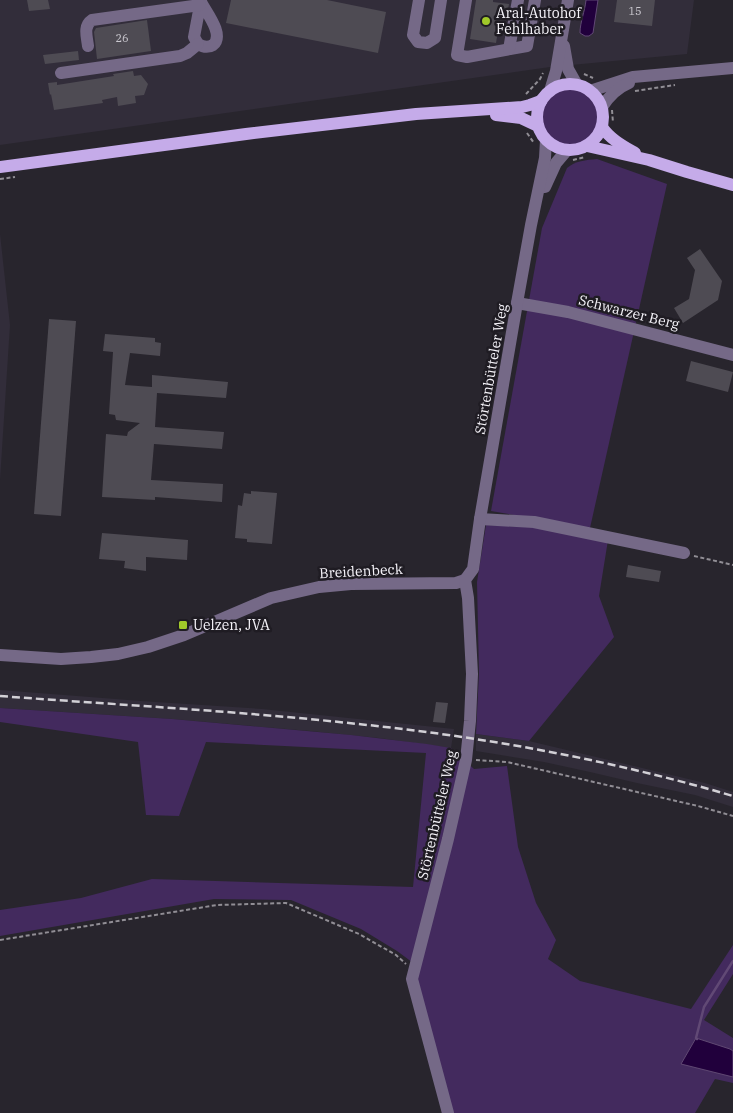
<svg xmlns="http://www.w3.org/2000/svg" width="733" height="1113" viewBox="0 0 733 1113" font-family="'IBM Plex Serif',serif">
<style>
.built{fill:#322d3a}
.green{fill:#432a5e}
.water{fill:#21003c;stroke:#614975}
.lines{fill:none;stroke-linecap:round;stroke-linejoin:round}
.stream{stroke:#614975;stroke-width:2.5}
.building{fill:#4e4b53}
.path{stroke:#918e95;stroke-width:2;stroke-dasharray:4 2.5;stroke-linecap:butt}
.minor{stroke:#756987;stroke-width:12}
.major{stroke:#c5abe9;stroke-width:12}
.rail{stroke:#d2d0d6;stroke-width:2.5;stroke-dasharray:8 4;stroke-linecap:butt}
.poi-dot{fill:#a1c92a;stroke:#1f1c23;stroke-width:2}
.labels{text-anchor:middle;dominant-baseline:central;stroke-width:5;stroke-linejoin:round;paint-order:stroke}
.number-label{font-size:11px;fill:#cbc9d0}
.poi-label{font-size:14px;fill:#f5f3f9;stroke:#1f1c23;text-anchor:start}
.street-label{font-size:14px;fill:#f5f3f9;stroke:#1f1c23}
</style>
<rect width="100%" height="100%" fill="#28252d"/>
<g class="built">
<polygon points="0,0 694,0 687,54 550,67 0,145"/>
<polygon points="0,234 10,325 0,480"/>
<polygon points="0,690 141,701 262,709 454,729 451,748 379,738 310,731 172,719 0,708"/>
<polygon points="476,734 529,741 705,783 733,792 733,807 695,795 637,783 590,772 544,762 476,751"/>
</g>
<g class="green">
<circle cx="570" cy="117" r="28"/>
<path d="M597 159 667 184 590 528 491 511 542 228 567 168C575 161 586 160 597 159Z"/>
<polygon points="486,525 534,527 608,540 599,596 614,637 529,741 476,734 479,673 477,582"/>
<polygon points="0,708 172,719 351,735 427,744 451,748 474,769 507,766 518,847 536,903 556,940 548,959 580,981 691,1009 733,945 733,974 704,1020 733,1038 733,1051 730,1049 696,1038 681,1064 733,1077 733,1083 715,1079 695,1113 452,1113 416,980 420,968 397,951 361,929 291,900 214,899 0,936 0,910 81,898 152,879 413,887 426,753 206,742 179,816 146,815 138,742 0,722"/>
</g>
<g class="water">
<path d="M586 0H598L593 33 589 36H585L580 33C580 22 585 11 586 0Z"/>
<polygon points="696,1038 730,1049 733,1051 733,1077 681,1064"/>
</g>
<g class="lines">
<polyline class="stream" points="697,1039 696,1038 704,1007 733,961"/>
</g>
<g class="building">
<polygon points="27,0 48,0 50,9 29,11"/>
<polygon points="231,0 327,0 386,12 378,53 226,23"/>
<polygon points="476,0 493,0 493,2 509,4 504,32 498,31 496,43 470,39"/>
<polygon points="617,0 655,0 652,26 614,22"/>
<polygon points="147,20 151,51 97,59 94,32 96,28"/>
<polygon points="78,51 79,60 45,64 43,55"/>
<polygon points="133,71 134,76 141,75 148,84 144,95 135,96 136,103 118,106 117,97 102,100 103,103 54,110 51,94 50,95 48,83 57,82 57,85 114,76 113,74"/>
<polygon points="700,249 722,281 718,300 683,323 674,308 689,299 695,270 687,258"/>
<polygon points="49,319 76,321 61,516 34,514"/>
<polygon points="105,334 155,338 155,342 161,343 160,356 130,353 125,385 152,387 152,375 228,382 226,398 157,393 155,427 224,432 222,449 154,444 151,480 223,484 222,502 155,497 155,500 102,497 106,434 127,436 128,432 140,423 116,420 115,415 109,414 113,352 103,351"/>
<polygon points="691,361 733,372 728,392 686,381"/>
<polygon points="251,491 277,493 272,544 247,542 247,539 235,538 238,505 242,506 244,493 251,494"/>
<polygon points="102,533 188,540 187,560 146,557 146,571 124,568 125,561 99,559"/>
<polygon points="628,565 661,571 659,582 626,577"/>
<polygon points="436,702 448,703 445,723 433,722"/>
</g>
<g class="lines">
<g class="path">
<polyline points="584,74 593,78"/>
<polyline points="635,91 675,85"/>
<polyline points="526,94 540,79 543,73"/>
<polyline points="612,110 613,123"/>
<polyline points="527,133 534,143"/>
<polyline points="573,160 585,157"/>
<polyline points="0,179 15,177"/>
<polyline points="694,556 733,565"/>
<polyline points="476,760 507,762 698,806 733,816"/>
<polyline points="0,940 217,905 286,903 359,934 396,955 406,964"/>
</g>
<g class="minor">
<polyline points="419,0 413,35 418,42 427,43 435,38 441,0"/>
<polyline points="466,0 457,55 467,57 527,46 535,0"/>
<path d="M201 2C206 12 225 35 213 45 208 48 203 47 198 44L194 37 201 0"/>
<path d="M88 46C87 37 83 26 92 20L200 5"/>
<polyline points="564,46 568,69 577,85"/>
<polyline points="509,49 518,0"/>
<polyline points="61,73 180,56 187,53 198,44"/>
<polyline points="550,91 556,71 568,0"/>
<polyline points="590,91 633,77 733,68"/>
<path d="M602 107C609 96 617 88 629 83"/>
<polyline points="545,187 556,163 567,150"/>
<polyline points="517,303 568,312 733,355"/>
<polyline points="480,519 534,522 684,553"/>
<polyline points="0,655 61,659 91,657 118,654 148,647 184,635 271,598 319,587 351,584 456,583 465,580"/>
<polyline points="448,1113 412,979 448,839 466,760 470,721 472,674 468,598 465,580 473,569 480,519 517,303 531,225 545,158 546,140"/>
</g>
<g class="major">
<circle cx="570" cy="117" r="33"/>
<polyline points="496,115 521,118 538,126"/>
<path d="M602 127C610 139 623 146 635 153"/>
<polyline points="587,146 649,160 687,172 733,185"/>
<polyline points="0,167 246,134 416,114 522,107 530,105 541,101"/>
</g>
<path class="rail" d="M0 696C119 705 239 711 358 724 485 737 611 760 733 796"/>
</g>
<g class="poi-dot">
<circle cx="486" cy="21" r="5"/>
<rect x="178" y="620" width="10" height="10" rx="2.5"/>
</g>
<g class="labels">
<g class="number-label">
<text x="635" y="11">15</text>
<text x="122" y="38">26</text>
</g>
<g class="poi-label">
<text x="496" y="13">Aral-Autohof<tspan x="496" dy="16">Fehlhaber</tspan></text>
<text x="193" y="625">Uelzen, JVA</text>
</g>
<g class="street-label">
<text transform="translate(629 312) rotate(14)">Schwarzer Berg</text>
<text transform="translate(491 369) rotate(-80)">Störtenbütteler Weg</text>
<text transform="translate(361 571) rotate(-3)">Breidenbeck</text>
<text transform="translate(437 815) rotate(-77)">Störtenbütteler Weg</text>
</g>
</g>
</svg>
